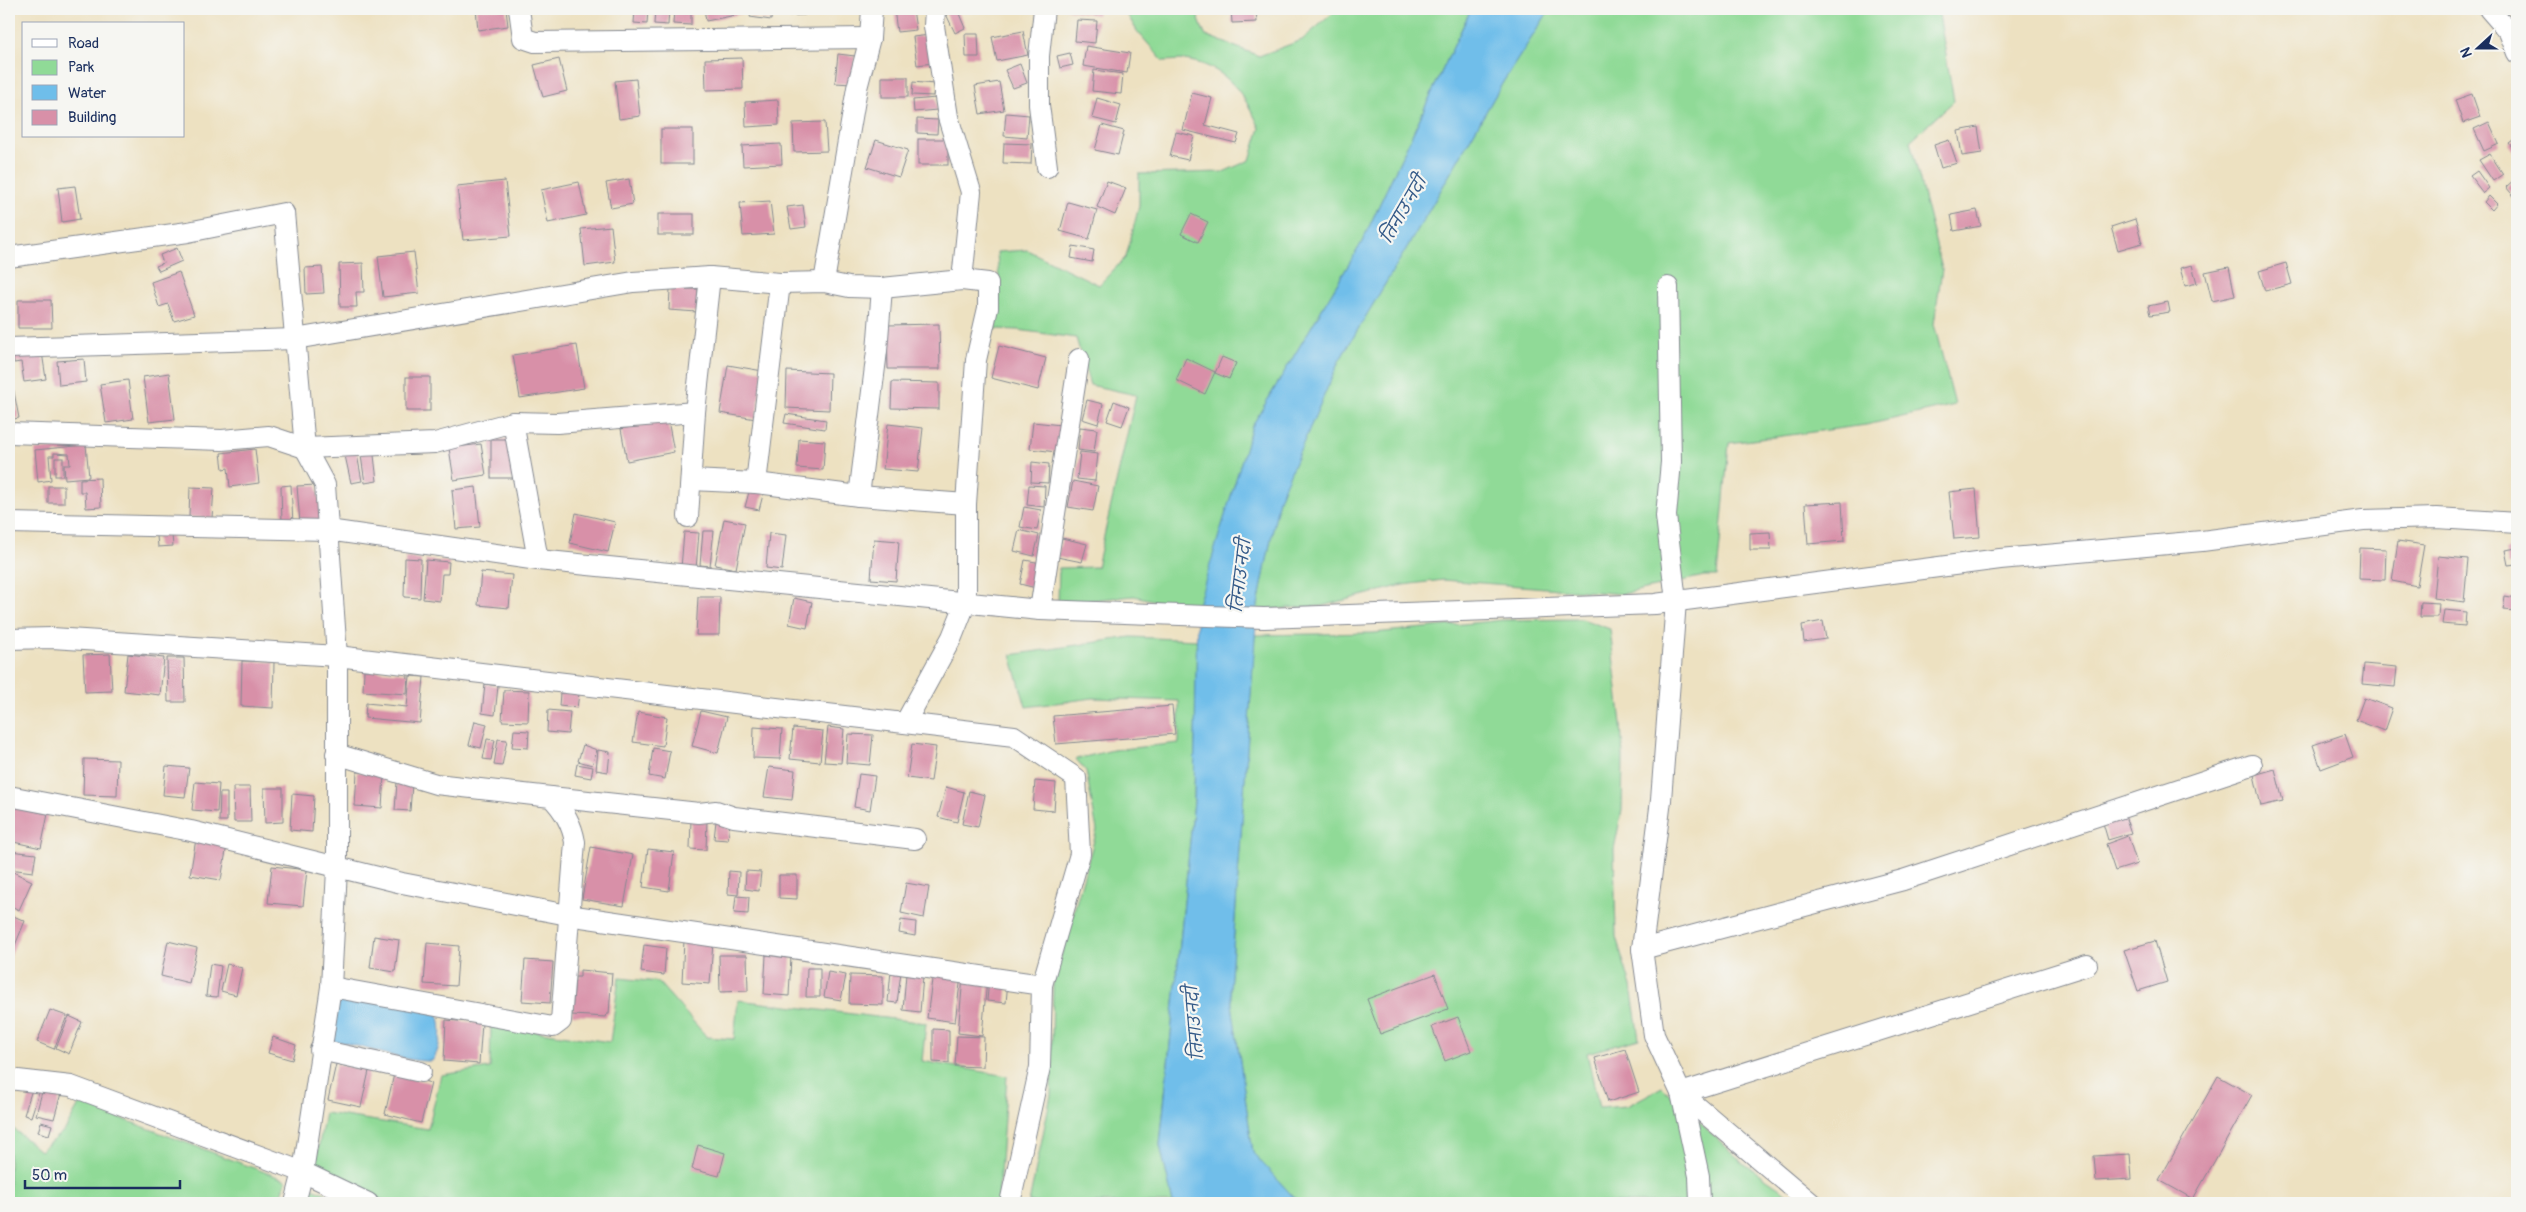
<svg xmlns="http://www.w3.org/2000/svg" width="2526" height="1212" viewBox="0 0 2526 1212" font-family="Pangolin,'Playpen Sans Deva',sans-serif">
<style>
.green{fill:#90da97;stroke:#56847a}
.water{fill:#6fbeea;stroke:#4576a4}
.building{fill:#d890a8}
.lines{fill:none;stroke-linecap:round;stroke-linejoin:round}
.minor-casing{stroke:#848890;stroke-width:22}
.minor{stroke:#fff;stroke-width:20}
.labels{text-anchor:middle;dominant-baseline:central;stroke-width:4.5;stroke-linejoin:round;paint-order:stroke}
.water-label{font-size:16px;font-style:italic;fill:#345a88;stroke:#f6f6f2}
</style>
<rect width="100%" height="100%" fill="#f6f6f2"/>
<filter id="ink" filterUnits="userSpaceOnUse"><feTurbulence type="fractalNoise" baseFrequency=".02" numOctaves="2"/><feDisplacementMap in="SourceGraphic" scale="10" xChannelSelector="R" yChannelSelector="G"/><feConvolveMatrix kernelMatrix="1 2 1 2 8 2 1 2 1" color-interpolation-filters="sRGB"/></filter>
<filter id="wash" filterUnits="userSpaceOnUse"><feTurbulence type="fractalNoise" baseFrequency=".0096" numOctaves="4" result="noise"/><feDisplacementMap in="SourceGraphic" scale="20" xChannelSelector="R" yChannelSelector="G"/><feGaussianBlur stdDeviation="1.12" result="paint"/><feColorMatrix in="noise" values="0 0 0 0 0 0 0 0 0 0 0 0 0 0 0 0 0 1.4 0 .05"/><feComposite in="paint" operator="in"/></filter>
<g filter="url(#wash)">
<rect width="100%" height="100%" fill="#ede1c1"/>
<g class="green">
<path d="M1124 9H1195L1205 35 1259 56 1302 40 1333 13 1342 9H1471L1361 244 1252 426 1197 610 1134 596 1058 603 1059 568 1097 567 1136 395 1090 385 1076 338 1018 330 996 329 999 280 997 252 1027 250 1099 285 1126 257 1139 206V174L1223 172 1250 160 1260 128C1245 96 1228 68 1190 61 1182 59 1171 61 1163 61L1137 31Z"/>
<polygon points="1550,9 1938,9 1954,101 1910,141 1942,269 1934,324 1955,405 1866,425 1729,443 1717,576 1704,576 1623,594 1443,580 1403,585 1322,606 1257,610 1279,498 1339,361 1424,219 1503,82"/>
<polygon points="1582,619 1610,629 1621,724 1623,757 1622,810 1614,849 1616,937 1631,986 1639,1039 1587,1053 1599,1108 1627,1106 1662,1087 1743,1163 1780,1188 1796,1203 1299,1203 1253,1154 1230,990 1255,635 1374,633 1502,620"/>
<polygon points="1131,637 1197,640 1194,801 1160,1145 1173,1203 1029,1203 1051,1095 1053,984 1097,830 1086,771 1076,759 1113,750 1179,743 1179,701 1093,698 1026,707 1011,655"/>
<polygon points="619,978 658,982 707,1037 734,1039 738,1000 926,1023 922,1061 1007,1076 998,1203 394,1203 370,1196 315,1166 325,1113 428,1129 441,1075 490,1068 491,1025 610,1042"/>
<polygon points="80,1103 286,1180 280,1203 9,1203 9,1125 40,1151 65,1130"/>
<polygon points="308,1186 327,1194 325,1203 304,1203"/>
</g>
<g class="water">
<polygon points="1471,9 1550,9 1503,82 1424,219 1339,361 1279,499 1257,610 1230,990 1253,1153 1299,1203 1173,1203 1160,1145 1194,801 1197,608 1252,426 1361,244"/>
<path d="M340 992 436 1011C444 1022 441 1050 432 1061 397 1062 363 1044 327 1040Z"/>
</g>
<g id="blocks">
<g class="building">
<polygon points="476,9 506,9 508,26 478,30"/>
<polygon points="635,9 648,9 647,24 634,23"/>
<polygon points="655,9 669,9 668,25 654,24"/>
<polygon points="674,9 691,9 691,25 673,24"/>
<polygon points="704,9 740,9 741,14 706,21"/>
<polygon points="752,9 772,9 771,20 750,17"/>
<polygon points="781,9 805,9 805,15 781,16"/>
<polygon points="894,9 913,9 916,30 897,32"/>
<polygon points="953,9 957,9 965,28 955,33 945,12"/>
<polygon points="1064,9 1098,9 1097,15"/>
<polygon points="1231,9 1256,9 1257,22 1232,23"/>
<polygon points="1077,20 1097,21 1095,43 1075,41"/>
<polygon points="1023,31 1028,55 997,61 992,37"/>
<polygon points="965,34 978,34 979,57 966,57"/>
<polygon points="930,35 933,63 917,65 913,37"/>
<polygon points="1086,46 1130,53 1127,73 1083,66"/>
<polygon points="1070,53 1073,65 1060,68 1057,56"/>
<polygon points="838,54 855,56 852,84 835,83"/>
<polygon points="742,58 743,89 706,90 705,59"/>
<polygon points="559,59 567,91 543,97 534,65"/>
<polygon points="1020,64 1027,83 1013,88 1005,70"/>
<polygon points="1094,70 1123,74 1121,94 1092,91"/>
<rect x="882" y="77" width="26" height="20"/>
<polygon points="636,79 640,116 619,119 615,81"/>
<polygon points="913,82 934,84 933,96 912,95"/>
<polygon points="999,82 1004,110 980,114 975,86"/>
<polygon points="1192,93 1212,98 1205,125 1239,134 1236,143 1183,130"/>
<polygon points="2472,94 2480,117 2463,123 2455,100"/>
<polygon points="936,98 937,110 914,112 913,100"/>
<polygon points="1097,98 1121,105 1116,124 1092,118"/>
<polygon points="778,100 779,125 746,127 745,102"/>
<polygon points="1006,113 1029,115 1027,138 1004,136"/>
<polygon points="917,119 938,120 937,134 917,133"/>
<polygon points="825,122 827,151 794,152 793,123"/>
<polygon points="2489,122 2499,144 2484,151 2474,129"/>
<polygon points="1102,125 1124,131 1118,155 1095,150"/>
<polygon points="1978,127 1982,153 1962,156 1958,131"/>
<rect x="661" y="129" width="32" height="35"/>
<polygon points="1176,132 1194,136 1188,160 1170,156"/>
<polygon points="2517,137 2517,149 2515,151 2509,143"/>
<rect x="918" y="139" width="30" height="26"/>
<polygon points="876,140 908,150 899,177 867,167"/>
<polygon points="1949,140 1957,163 1941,168 1934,145"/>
<polygon points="1004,143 1032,144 1031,164 1003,163"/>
<polygon points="781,144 782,164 743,166 742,146"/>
<polygon points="2490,154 2503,174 2493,181 2479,160"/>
<polygon points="2477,171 2489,188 2483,193 2470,176"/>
<polygon points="2517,177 2517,200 2506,187"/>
<polygon points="629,179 633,204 611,208 606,183"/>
<polygon points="505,181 511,236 463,240 457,186"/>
<polygon points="1107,181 1126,188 1115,215 1097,207"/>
<polygon points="579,182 586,215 548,223 541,190"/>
<polygon points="75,186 80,219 62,222 58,188"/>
<polygon points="2489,196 2497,204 2492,210 2484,202"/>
<polygon points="770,201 774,234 743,236 740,203"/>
<polygon points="1068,202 1097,210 1089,239 1060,231"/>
<polygon points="803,205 806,227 791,229 787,207"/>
<polygon points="1977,210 1981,226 1954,231 1951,215"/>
<rect x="658" y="214" width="36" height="21"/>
<polygon points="1191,214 1208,222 1198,242 1181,234"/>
<polygon points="2135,219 2142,243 2118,250 2111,227"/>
<polygon points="611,226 615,262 585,266 581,229"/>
<polygon points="1073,246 1094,250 1092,262 1071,258"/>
<polygon points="177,248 182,261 159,271 156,266 163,263 160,255"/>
<polygon points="414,252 419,293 383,297 378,256"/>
<polygon points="363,263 364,292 356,292 357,307 340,307 339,264"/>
<polygon points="2286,263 2292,284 2265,291 2259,271"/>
<polygon points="2192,265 2197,283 2185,286 2180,268"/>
<polygon points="322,267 324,293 306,294 305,268"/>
<polygon points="2229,267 2235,296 2212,301 2205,272"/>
<polygon points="179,272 194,315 174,321 168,304 159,307 151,282"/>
<polygon points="670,289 698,289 697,312 669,310"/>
<polygon points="18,300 51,300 52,328 18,328"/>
<polygon points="2168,302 2170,312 2150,315 2148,306"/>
<polygon points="939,324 940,369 888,369 887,325"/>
<polygon points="577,345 584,388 520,398 513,355"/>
<polygon points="999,346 1046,358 1038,390 991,378"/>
<polygon points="42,352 46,379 24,382 21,362 14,363 13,356"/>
<polygon points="1222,357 1236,363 1229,379 1215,373"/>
<polygon points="1186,358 1215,372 1205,394 1176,380"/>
<polygon points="84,359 86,382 59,385 57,361"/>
<polygon points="728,365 763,371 756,419 720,413"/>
<polygon points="787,371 830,373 829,410 786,408"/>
<polygon points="169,373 175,419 149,422 143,377"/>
<rect x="406" y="377" width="24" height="34"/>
<polygon points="128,380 133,419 106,423 100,384"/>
<polygon points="892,382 939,383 939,409 891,408"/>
<polygon points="13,387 19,418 9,420 9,388"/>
<polygon points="1087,400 1103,404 1098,424 1082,419"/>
<polygon points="1114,401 1129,407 1122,426 1107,421"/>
<polygon points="786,414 826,420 825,429 784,423"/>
<polygon points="668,420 674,452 627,461 621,429"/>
<polygon points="1033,422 1061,425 1057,452 1030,449"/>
<polygon points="888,424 923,428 918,472 883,469"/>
<polygon points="1080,427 1097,429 1094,452 1078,450"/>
<rect x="491" y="439" width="23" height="39"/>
<polygon points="799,439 825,441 823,470 797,468"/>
<polygon points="481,444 486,475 454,480 449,448"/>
<polygon points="86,445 89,477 65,479 64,465 70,465 69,454 54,453 54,456 49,456 51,480 38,482 35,450"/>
<polygon points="373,447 377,481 365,483 360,449"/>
<polygon points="255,449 259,483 230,487 228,468 223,469 221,453"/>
<polygon points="356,449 362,481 351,483 344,451"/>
<polygon points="1080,452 1098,454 1095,481 1077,479"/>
<rect x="55" y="458" width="8" height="18"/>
<polygon points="1032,462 1049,464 1048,483 1031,482"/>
<polygon points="100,478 101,507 86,508 85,492 80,492 80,479"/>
<polygon points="1073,481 1098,486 1093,511 1068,507"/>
<polygon points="291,485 293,524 282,524 281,486"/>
<polygon points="317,485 323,522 300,523 297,486"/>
<polygon points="1029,485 1045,486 1044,507 1027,505"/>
<rect x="48" y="486" width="16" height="17"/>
<polygon points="190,487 214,488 212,518 189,517"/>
<polygon points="476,487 480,527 456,529 452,490"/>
<polygon points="750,488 764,491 759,510 745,507"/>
<polygon points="1976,489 1980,537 1954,539 1949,492"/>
<polygon points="1842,502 1844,541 1808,544 1805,504"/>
<polygon points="1024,507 1041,510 1037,530 1020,527"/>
<polygon points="576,513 615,522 608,552 570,543"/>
<polygon points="724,519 745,523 736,569 715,565"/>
<polygon points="1019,530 1039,535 1034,556 1014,551"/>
<polygon points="703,531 714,531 710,566 700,565"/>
<polygon points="684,532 699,533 696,569 681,568"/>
<polygon points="1770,532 1771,550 1750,550 1750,533"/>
<polygon points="769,533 786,535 782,570 766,568"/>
<polygon points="172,535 173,546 158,547 157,536"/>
<polygon points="1062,538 1087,544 1082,562 1057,557"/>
<polygon points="874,539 899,541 896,581 871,579"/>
<polygon points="2398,541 2424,545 2417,586 2392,581"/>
<polygon points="2360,548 2386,549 2385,580 2359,579"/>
<polygon points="2517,548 2517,564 2508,565 2505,550"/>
<polygon points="2438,556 2468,559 2464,602 2434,598"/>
<polygon points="405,558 421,559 420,598 404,597"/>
<polygon points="426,560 449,562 448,574 442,574 440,601 423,599"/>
<polygon points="1025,560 1041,563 1036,588 1020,584"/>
<polygon points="2516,571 2517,571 2517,592 2514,591"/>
<polygon points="481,572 512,575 509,608 478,605"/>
<polygon points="2505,596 2517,598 2517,611 2503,610"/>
<polygon points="698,597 720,597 719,635 696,635"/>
<polygon points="794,598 812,602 807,628 789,624"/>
<polygon points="2421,602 2439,603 2438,617 2420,617"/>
<polygon points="2444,610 2466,612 2465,626 2442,624"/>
<polygon points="1823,621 1826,639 1804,642 1802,625"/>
<polygon points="110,654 112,691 85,692 83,655"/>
<polygon points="128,654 164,658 160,695 124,691"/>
<polygon points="167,658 184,658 185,702 168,702"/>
<polygon points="242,661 274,662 273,708 241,706"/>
<polygon points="2364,664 2397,667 2395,687 2362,684"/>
<polygon points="364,670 408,673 407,694 363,691"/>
<polygon points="410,676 424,677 420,723 365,718 366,703 407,707"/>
<polygon points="485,684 498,686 495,715 482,713"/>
<polygon points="504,690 529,691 528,722 502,721"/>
<polygon points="560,693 579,694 577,708 559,706"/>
<polygon points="2364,698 2392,708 2384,731 2356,720"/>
<polygon points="1172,706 1175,734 1056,744 1053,716"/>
<polygon points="548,710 570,712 568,734 547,732"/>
<polygon points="701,711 727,717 718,753 692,746"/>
<polygon points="638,712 667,717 663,746 633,742"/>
<polygon points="475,721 487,724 481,748 469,745"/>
<polygon points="754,727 782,729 780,759 753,758"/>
<polygon points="828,727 844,729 841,763 824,762"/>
<polygon points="793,728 823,731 820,762 790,759"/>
<polygon points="514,730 529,731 528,748 512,747"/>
<polygon points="848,734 873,735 870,765 846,763"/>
<polygon points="2345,734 2353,757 2321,769 2313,745"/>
<polygon points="487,739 495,740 491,760 483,759"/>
<polygon points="498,739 507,740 502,766 494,765"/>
<polygon points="912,744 936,747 931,781 907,778"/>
<polygon points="583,745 597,750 592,765 578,761"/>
<polygon points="653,748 670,751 665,779 649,776"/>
<polygon points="598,750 610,752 608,772 596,770"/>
<polygon points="84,759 118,760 117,796 83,795"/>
<polygon points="577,764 593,767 591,778 575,775"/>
<polygon points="166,766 189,768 185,797 163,795"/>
<polygon points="769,767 795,770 792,800 764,797"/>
<polygon points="2275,769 2283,801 2261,806 2254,775"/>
<polygon points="357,772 384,773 382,808 355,806"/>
<polygon points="859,774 875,776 870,810 854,807"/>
<polygon points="1035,781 1056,783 1054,811 1033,809"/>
<polygon points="195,782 219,784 217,812 192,810"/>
<polygon points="397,782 412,784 410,811 395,810"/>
<polygon points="233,787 250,787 251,822 234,822"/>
<polygon points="946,787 964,792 957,822 938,817"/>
<polygon points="264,788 283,788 283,822 265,823"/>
<polygon points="969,791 985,795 978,827 962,824"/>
<polygon points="220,793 227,793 227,821 219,821"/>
<polygon points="292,794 314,796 312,832 290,830"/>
<polygon points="9,806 48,814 41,848 9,841"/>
<polygon points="2125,816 2131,833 2108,840 2103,823"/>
<polygon points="691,819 707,820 706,850 690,849"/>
<polygon points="716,821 730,823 728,840 714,839"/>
<polygon points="2128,836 2137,864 2115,871 2106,844"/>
<polygon points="196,839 227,845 221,880 190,875"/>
<polygon points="591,847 633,855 624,906 582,899"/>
<polygon points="648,849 674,852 669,891 643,887"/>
<polygon points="10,851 36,854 33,872 9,869"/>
<polygon points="272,866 307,870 303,906 268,903"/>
<polygon points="9,870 32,881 19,910 9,905"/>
<polygon points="729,871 739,872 738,895 728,894"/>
<polygon points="746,871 761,872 759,891 745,889"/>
<polygon points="779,875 797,875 797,899 779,898"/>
<polygon points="906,883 929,887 924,918 901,913"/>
<polygon points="736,896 749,897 748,914 734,913"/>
<polygon points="9,914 25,921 9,960"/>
<polygon points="901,920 916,922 915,936 899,933"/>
<polygon points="374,936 399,940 395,972 370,968"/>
<polygon points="684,940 713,942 710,984 682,982"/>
<polygon points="168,941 197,948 189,983 161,976"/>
<polygon points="2155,941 2167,982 2138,991 2124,950"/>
<polygon points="427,943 459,946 456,986 424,984"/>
<polygon points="644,945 666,948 664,975 641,972"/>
<polygon points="719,955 747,955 748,991 720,992"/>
<polygon points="766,955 791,956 789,996 764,994"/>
<polygon points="525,960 553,962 550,1003 522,1001"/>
<polygon points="210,964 221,966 217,997 206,996"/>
<polygon points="227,964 242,968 236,995 221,991"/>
<polygon points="807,968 820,968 820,997 806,997"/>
<polygon points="580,970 612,973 609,1014 607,1014 606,1017 572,1015 575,977 580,977"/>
<polygon points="891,971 901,972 897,1003 888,1002"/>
<polygon points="828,972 846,975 841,1000 824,997"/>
<polygon points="933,972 961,976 955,1022 927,1018"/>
<polygon points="906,974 923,976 920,1012 903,1010"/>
<polygon points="1435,974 1448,1009 1380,1034 1367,999"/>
<polygon points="850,975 883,976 883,1005 849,1004"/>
<polygon points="963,977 987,979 982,1036 958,1033"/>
<polygon points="989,979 1008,981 1006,1003 987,1001"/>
<polygon points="50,1010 67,1016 54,1049 37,1042"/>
<polygon points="69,1016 82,1022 69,1054 56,1048"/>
<polygon points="1458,1017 1471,1051 1445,1061 1432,1027"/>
<polygon points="446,1020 482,1023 479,1064 444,1061"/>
<polygon points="933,1029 949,1030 949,1063 933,1062"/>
<polygon points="957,1036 984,1037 983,1067 955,1066"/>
<polygon points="273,1037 296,1045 292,1060 268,1053"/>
<polygon points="1625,1049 1639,1092 1608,1102 1595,1058"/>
<polygon points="336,1064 369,1071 361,1107 328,1100"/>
<polygon points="394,1074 431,1083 421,1123 385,1114"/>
<polygon points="2218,1076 2252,1095 2193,1199 2159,1180"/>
<polygon points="33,1086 40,1089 31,1117 24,1115"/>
<polygon points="43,1088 61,1093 54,1119 36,1115"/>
<polygon points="41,1122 52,1125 49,1135 38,1132"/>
<polygon points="698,1145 725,1153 719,1176 692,1169"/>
<polygon points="2130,1154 2132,1179 2096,1181 2094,1156"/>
</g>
</g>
</g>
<g filter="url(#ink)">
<use href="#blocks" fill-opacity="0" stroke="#848890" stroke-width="1"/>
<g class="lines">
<defs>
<g id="minor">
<polyline points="519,9 523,38 535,42 870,38"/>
<polyline points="935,9 934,26 948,117 971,192 962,280"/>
<polyline points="1044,9 1039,56 1039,105 1047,167"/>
<polyline points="2489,9 2509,32 2517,53"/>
<polyline points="9,257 188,232 284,213 305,448 325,485 337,656 337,869 331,987"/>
<polyline points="824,282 857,88 870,38 872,9"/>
<polyline points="1668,287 1671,462 1666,516 1676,601 1661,800 1642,949 1903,880 2252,765"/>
<polyline points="9,348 295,339 633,282 710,277 780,283 824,282 849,287 882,288 962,280 988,283 988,308 976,360 966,504 966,602 952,637 905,723"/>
<polyline points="1079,359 1040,610 1264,618 1655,604 2000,559 2202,541 2363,520 2437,518 2517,523"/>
<polyline points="513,422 538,560"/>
<polyline points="9,433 222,440 269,436 305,448 435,443 513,422 557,423 695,412"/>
<polyline points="691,480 756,483 859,496 966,504"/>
<polyline points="756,483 780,283"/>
<polyline points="859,496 877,351 882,288"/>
<polyline points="688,517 695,412 710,277"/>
<polyline points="9,523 328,530 538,560 1040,610"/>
<polyline points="9,639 52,638 337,656 1014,736 1076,778 1080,854 1042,985"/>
<polyline points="9,796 191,831 402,883 568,915 1042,985 1040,1067 1010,1203"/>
<polyline points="551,797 699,813 716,811 734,817 915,839"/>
<polyline points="1642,949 1654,1035 1681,1093 1811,1203"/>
<polyline points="320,1050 421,1072"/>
<polyline points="9,1079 71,1086 303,1172 368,1203"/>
<path d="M295 1203 303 1172 331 987 553 1027 561 1021 575 842C572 824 564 810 551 797L436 784 336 754"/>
<polyline points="1700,1203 1699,1176 1681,1093 2087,965"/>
</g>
</defs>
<use href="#minor" class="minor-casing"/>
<use href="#minor" class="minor"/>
</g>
</g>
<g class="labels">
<g class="water-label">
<text transform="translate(1404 210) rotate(-60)">तिनाउ नदी</text>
<text transform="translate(1241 576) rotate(-83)">तिनाउ नदी</text>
<text transform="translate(1195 1023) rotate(-95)">तिनाउ नदी</text>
</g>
</g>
<rect width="2526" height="1212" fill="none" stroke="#f6f6f2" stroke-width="30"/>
<rect x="22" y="22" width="162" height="115" fill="#f6f6f2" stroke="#9ea6b7"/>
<rect x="32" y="39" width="25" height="8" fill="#ffffff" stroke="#9ea6b7"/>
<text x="68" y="48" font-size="15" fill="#1b2f5e">Road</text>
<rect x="32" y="60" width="25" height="15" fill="#90da97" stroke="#9ea6b7"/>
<text x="68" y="72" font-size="15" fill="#1b2f5e">Park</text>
<rect x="32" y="85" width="25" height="15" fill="#6fbeea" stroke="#9ea6b7"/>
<text x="68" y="98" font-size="15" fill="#1b2f5e">Water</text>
<rect x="32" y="110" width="25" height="15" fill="#d890a8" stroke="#9ea6b7"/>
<text x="68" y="122" font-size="15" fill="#1b2f5e">Building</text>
<g transform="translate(2478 48) rotate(249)" stroke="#f6f6f2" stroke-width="4" paint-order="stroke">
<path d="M0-4L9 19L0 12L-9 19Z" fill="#1b2f5e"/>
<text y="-8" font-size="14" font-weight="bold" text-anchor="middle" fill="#1b2f5e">N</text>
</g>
<path d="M25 1180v8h155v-8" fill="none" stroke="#1b2f5e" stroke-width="2.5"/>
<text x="32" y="1180" font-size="15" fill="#1b2f5e" stroke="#f6f6f2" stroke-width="4" paint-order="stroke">50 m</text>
</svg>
